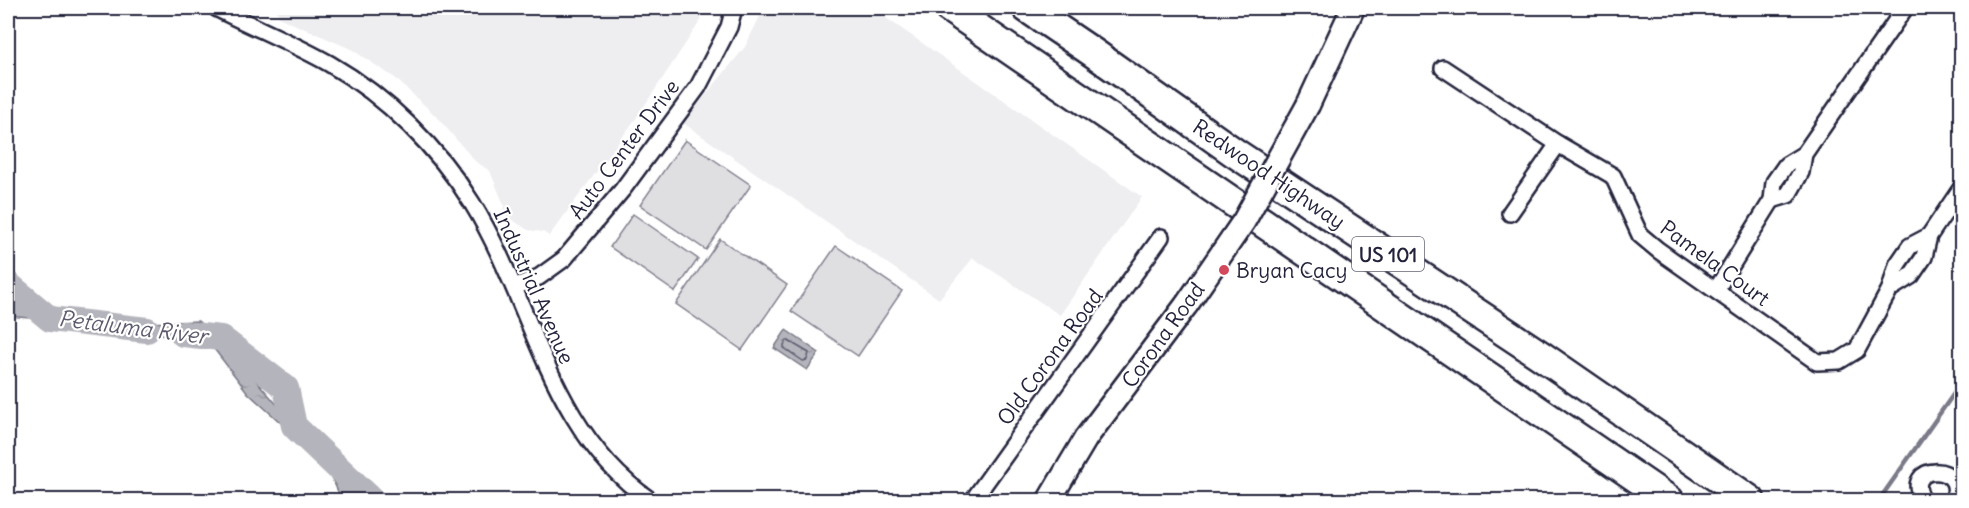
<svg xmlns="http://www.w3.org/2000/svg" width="1969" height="508" viewBox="0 0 1969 508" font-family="Delius,sans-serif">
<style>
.built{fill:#eeeef1}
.grass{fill:#dfdfe2;stroke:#80808e;stroke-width:1.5}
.water{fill:url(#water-ripples);stroke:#7a7a88;stroke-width:1.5}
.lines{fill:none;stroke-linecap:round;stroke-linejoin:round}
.shore{stroke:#5c5c6f;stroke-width:1.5}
.stream{stroke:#7a7a88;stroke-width:4.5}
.river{stroke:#b4b4bc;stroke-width:26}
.minor-casing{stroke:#22223b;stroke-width:20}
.secondary-casing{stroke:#22223b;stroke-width:27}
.motorway-casing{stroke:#22223b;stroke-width:33}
.minor{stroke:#fff;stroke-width:15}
.secondary{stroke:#fff;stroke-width:22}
.motorway{stroke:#fff;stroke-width:28}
.secondary-bridge-casing{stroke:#22223b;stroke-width:27;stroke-linecap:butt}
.secondary-bridge{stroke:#fff;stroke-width:22}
.poi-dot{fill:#d1495b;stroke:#fff;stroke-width:2}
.labels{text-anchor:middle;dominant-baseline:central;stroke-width:4.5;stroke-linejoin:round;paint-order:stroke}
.shield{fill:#fff;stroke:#646476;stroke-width:1.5}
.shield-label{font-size:20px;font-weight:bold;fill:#22223b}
.street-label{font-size:21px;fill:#22223b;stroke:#fff}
.poi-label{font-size:21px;fill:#22223b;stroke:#fff;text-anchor:start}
.water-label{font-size:22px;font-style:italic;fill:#5c5c6f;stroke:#fff}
</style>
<defs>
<pattern id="water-ripples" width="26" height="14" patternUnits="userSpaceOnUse" patternTransform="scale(1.5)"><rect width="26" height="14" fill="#b4b4bc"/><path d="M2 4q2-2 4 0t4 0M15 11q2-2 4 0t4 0" fill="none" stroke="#9a9aa2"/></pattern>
</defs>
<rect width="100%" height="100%" fill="#fff"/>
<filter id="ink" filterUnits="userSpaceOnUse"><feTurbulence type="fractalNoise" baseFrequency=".0167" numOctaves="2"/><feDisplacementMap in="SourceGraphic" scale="12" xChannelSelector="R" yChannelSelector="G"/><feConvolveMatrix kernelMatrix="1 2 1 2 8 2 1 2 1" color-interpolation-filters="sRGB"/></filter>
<g filter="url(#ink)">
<g class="built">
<polygon points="275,8 702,8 701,20 637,117 549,236 543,232 528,230 503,214 504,205 490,171 475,161 436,116 395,78 351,49 280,18"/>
<polygon points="764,8 872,8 1142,197 1060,315 973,258 939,299 683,123 745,47"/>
</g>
<g class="grass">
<polygon points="685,140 751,185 706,250 640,205"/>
<polygon points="633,214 698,259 675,292 610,247"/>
<polygon points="720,239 787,285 742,350 676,304"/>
<polygon points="836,246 902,291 858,356 791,311"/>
</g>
<g class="water">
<polygon points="8,292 22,307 146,323 198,321 229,349 279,407 324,441 362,500 342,500 324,462 248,393 208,341 101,325 9,316 8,314"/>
<polygon points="786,330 819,353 807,370 774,348"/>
</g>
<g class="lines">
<polygon class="shore" points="787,340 809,353 807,360 803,361 784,348 784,345"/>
<polyline class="stream" points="1879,500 1962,382"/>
<g class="river">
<polyline points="8,284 50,319 147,330"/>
<polyline points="183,334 221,338 286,388 294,426 372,500"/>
</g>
<defs>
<g id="minor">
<path d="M216 8C253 27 293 43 330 64 387 97 438 148 472 203 533 302 548 430 650 500"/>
<polyline points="1443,68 1558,144 1613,176 1640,235 1658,250 1817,362 1839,361 1857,350 1890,289 1897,265 1910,246 1929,236"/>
<polyline points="1772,200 1788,195 1801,172 1804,154 1905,8"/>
<polyline points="1510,213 1558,144"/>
<polyline points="514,287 539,277 564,259 623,189 698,87 729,27 734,8"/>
<polyline points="1890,289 1911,276 1924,257 1929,236 1962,187"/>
<polyline points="1716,290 1772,200 1774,182 1786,165 1804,154"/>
<polyline points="973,500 1161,237"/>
<path d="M1923 500C1900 463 1969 462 1953 500"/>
</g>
<g id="secondary">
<polyline points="1308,105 1353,8"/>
<polyline points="1049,500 1086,438 1187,304"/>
</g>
<g id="motorway">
<polyline points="949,8 1669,500"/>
<polyline points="1027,8 1095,54 1235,153 1540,355 1750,500"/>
</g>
</defs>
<use href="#minor" class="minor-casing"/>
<use href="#secondary" class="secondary-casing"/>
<use href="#motorway" class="motorway-casing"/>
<use href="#minor" class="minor"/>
<use href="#secondary" class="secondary"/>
<use href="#motorway" class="motorway"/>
<defs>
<polyline id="secondary-bridge" points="1187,304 1244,221 1308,105"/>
</defs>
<use href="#secondary-bridge" class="secondary-bridge-casing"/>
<use href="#secondary-bridge" class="secondary-bridge"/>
</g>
</g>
<circle class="poi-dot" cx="1224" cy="270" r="6"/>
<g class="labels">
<rect class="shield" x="1352" y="237" width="72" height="34" rx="4.5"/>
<g class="shield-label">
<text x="1388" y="254">US 101</text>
</g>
<g class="street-label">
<text transform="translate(624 149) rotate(-53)">Auto Center Drive</text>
<text transform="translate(1269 174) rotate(34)">Redwood Highway</text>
<text transform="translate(1715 263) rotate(36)">Pamela Court</text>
<text transform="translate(534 286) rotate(66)">Industrial Avenue</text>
<text transform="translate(1163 335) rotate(-54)">Corona Road</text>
<text transform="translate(1050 357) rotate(-54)">Old Corona Road</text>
</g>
<g class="poi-label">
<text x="1236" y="270">Bryan Cacy</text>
</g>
<g class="water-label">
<text transform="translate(133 327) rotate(7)">Petaluma River</text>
</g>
</g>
<rect width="1969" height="508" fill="none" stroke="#fff" stroke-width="30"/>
<rect x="15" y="15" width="1939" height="478" fill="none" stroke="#22223b" stroke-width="2" filter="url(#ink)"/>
</svg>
